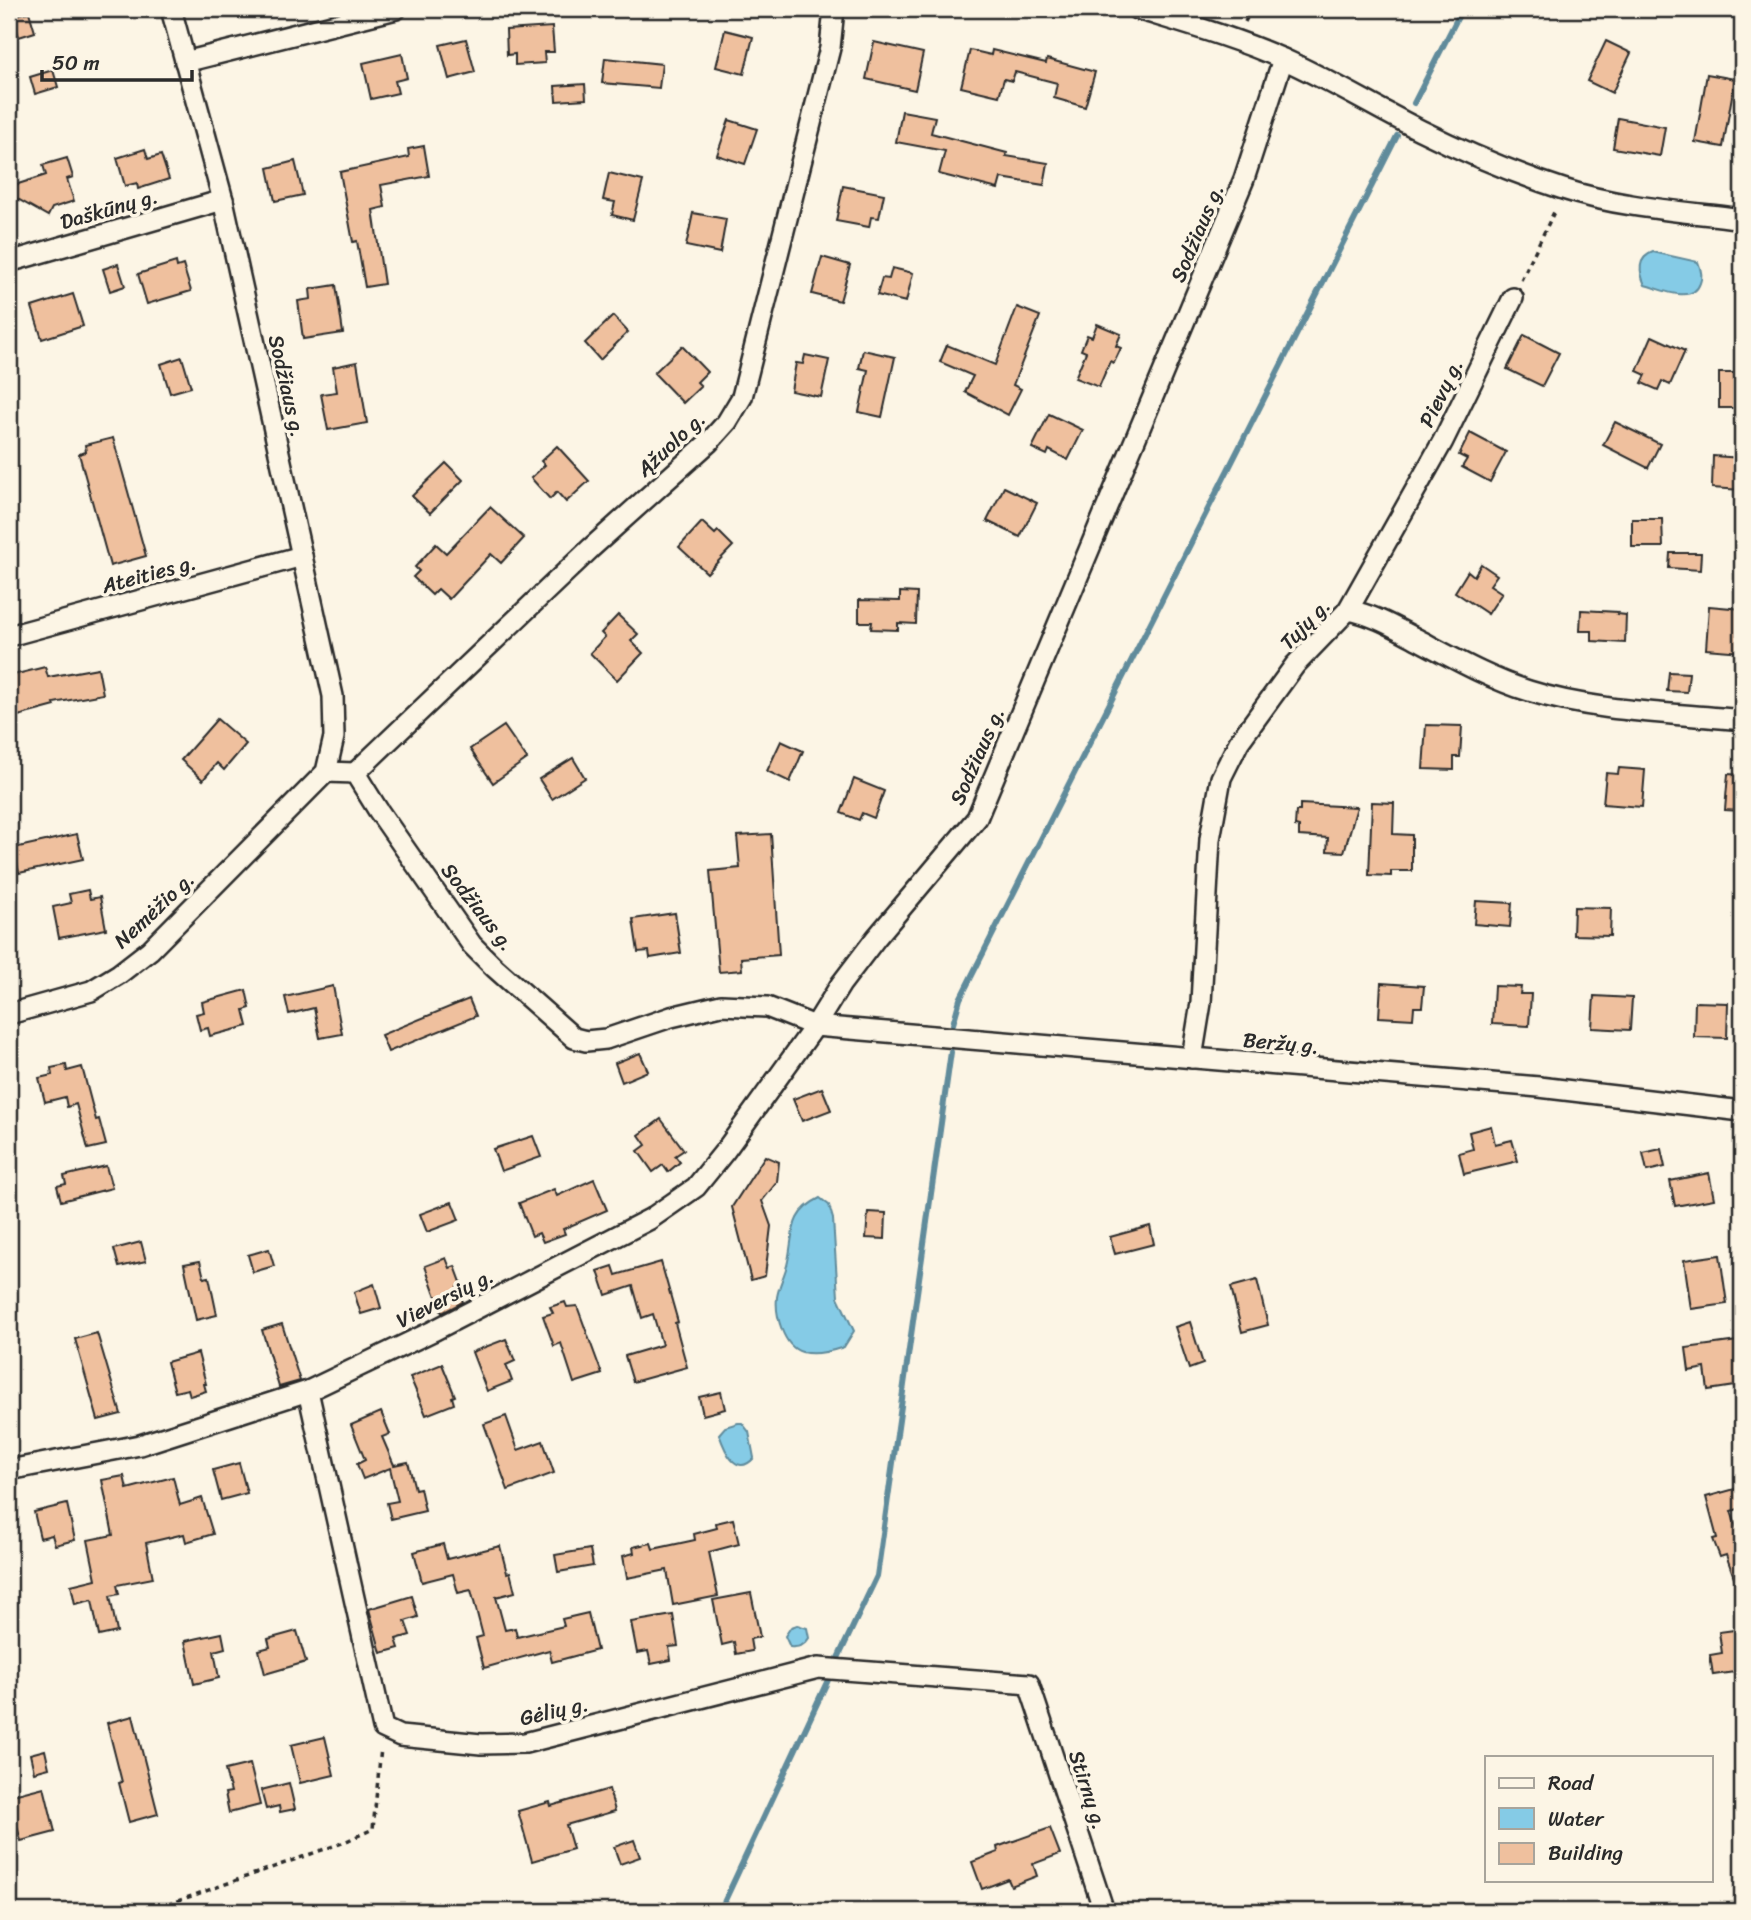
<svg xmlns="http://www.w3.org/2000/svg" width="1751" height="1920" viewBox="0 0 1751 1920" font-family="Sriracha,sans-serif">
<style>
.water{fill:#85cbe6;stroke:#618b9b;stroke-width:2}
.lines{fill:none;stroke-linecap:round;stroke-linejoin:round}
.stream{stroke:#618b9b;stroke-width:6}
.building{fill:#efc09e;stroke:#2b2b2b;stroke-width:2}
.street-casing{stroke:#2b2b2b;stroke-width:24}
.path{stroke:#2b2b2b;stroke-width:3.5;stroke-dasharray:5 5;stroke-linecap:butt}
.street{stroke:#fcf5e5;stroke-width:19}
.labels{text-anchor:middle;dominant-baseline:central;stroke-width:7;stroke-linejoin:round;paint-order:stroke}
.street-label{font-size:21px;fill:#2b2b2b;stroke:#fcf5e5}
</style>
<rect width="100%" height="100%" fill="#fcf5e5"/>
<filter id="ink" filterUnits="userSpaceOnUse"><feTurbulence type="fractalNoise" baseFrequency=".0143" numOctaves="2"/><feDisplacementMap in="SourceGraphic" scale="14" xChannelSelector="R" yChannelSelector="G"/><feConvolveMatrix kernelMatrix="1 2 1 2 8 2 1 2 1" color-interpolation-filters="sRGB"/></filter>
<g filter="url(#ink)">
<g class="water">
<path d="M1653 252 1698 262C1701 269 1703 276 1700 283 1693 305 1660 289 1645 285 1639 272 1637 258 1653 252Z"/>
<path d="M820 1198 829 1205 833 1219 838 1297 854 1331 844 1347C832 1351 815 1356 802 1352 783 1347 775 1314 777 1297 779 1284 786 1273 788 1261 794 1232 789 1213 820 1198Z"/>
<path d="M738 1423H742L749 1432 754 1458C735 1479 724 1448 719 1434L725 1427Z"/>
<path d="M797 1625 807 1628 809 1638C805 1645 799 1648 790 1647L785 1636 791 1627Z"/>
</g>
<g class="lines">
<g class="stream">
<polyline points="1414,103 1462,9"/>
<polyline points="953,1024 960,999 1397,136"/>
<polyline points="838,1658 877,1576 951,1052"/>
<polyline points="720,1911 828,1680"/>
</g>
</g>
<g class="building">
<polygon points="29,12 35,32 19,37 13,16"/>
<polygon points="552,27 554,52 544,52 545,63 515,65 515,54 507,55 506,30"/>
<polygon points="725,30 753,37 744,74 716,67"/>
<polygon points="466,39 475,72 449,79 440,45"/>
<polygon points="1606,41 1631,53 1612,93 1587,81"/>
<polygon points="874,42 923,53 915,90 866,79"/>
<polygon points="970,50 991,55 992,50 1046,63 1047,59 1095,72 1085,107 1054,98 1057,83 1015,72 1012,81 1004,79 999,96 961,87"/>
<polygon points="402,54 407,78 395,81 398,93 371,99 363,63"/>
<polygon points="605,58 662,64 659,88 602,83"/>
<polygon points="53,70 58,87 35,94 30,77"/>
<polygon points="1707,74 1735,79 1723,147 1695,142"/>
<polygon points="585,84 586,99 556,101 555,86"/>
<polygon points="902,111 935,117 931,133 1007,153 1006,156 1048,163 1044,185 1001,178 998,189 939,174 945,151 896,142"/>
<polygon points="1618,118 1665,127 1660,156 1613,148"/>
<polygon points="729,120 757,129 745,164 717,155"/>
<polygon points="424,146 429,176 381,185 385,207 373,210 384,284 365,287 357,241 353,242 340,172 409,157 408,149"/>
<polygon points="145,149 148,159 161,155 169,179 138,189 137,183 125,186 117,158"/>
<polygon points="67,158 73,177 67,179 74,201 52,208 48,216 16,198 12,186 46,175 43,165"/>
<polygon points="295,161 303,195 275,201 268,168"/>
<polygon points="609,173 643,181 633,220 612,215 615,202 603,200"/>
<polygon points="843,186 884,194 879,218 871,217 869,227 836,221"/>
<polygon points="693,213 726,219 720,253 686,246"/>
<polygon points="822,257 850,265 840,301 812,294"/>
<polygon points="176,262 177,267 183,265 191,291 147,304 138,274"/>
<polygon points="118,264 125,286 110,291 103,269"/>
<polygon points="892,268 913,273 906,302 877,295 882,278 889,279"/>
<polygon points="336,285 343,333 303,339 298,301 311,299 310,289"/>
<polygon points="73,294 83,326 42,339 32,307"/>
<polygon points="1017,307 1040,316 1013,385 1021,389 1008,415 965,392 973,376 940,362 947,345 995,365"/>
<polygon points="613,316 628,332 600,360 585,343"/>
<polygon points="1097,324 1121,334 1116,346 1121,348 1114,363 1110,361 1099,387 1075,378 1086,352 1081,350 1087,335 1092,337"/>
<polygon points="1524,335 1559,353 1542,386 1507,369"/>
<polygon points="1652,336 1685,351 1670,385 1662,381 1658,390 1642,383 1646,375 1637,371"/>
<polygon points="682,346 707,372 697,382 701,386 683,403 654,373"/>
<polygon points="863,350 895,357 882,417 859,412 868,370 859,368"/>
<polygon points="805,355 829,360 821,397 791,391 796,363 803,364"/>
<polygon points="182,357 191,387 170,393 161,364"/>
<polygon points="357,362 367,423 328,430 321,394 337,392 333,367"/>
<rect x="1719" y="373" width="23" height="35"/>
<polygon points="1049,414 1083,430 1068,460 1049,450 1047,455 1032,448"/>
<polygon points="1615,422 1660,444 1648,468 1603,445"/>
<polygon points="1470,433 1506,452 1490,482 1462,467 1467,459 1459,455"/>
<polygon points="113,438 146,556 110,566 79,454 86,452 85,445"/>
<polygon points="557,446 589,481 566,502 557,492 550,499 531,478 545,465 541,461"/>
<polygon points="1713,456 1742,458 1742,490 1712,488"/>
<polygon points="446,463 463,480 430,513 412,496"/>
<polygon points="1004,487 1037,503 1020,537 987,521"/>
<polygon points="490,507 524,538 501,563 491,554 449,599 438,589 432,595 413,577 419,571 415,567 436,544 446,553"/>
<polygon points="1632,519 1662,519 1663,547 1632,547"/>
<polygon points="702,522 715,534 718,531 733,546 707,573 679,547"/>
<polygon points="1670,553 1701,553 1700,570 1669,568"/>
<polygon points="1481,564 1497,575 1490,585 1502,593 1488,614 1455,592 1468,571 1474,576"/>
<polygon points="900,592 917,593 916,624 898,623 898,630 871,629 872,622 859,622 859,600 900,601"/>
<polygon points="1709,606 1742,609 1742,652 1706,649"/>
<polygon points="1581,610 1618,612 1617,614 1626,615 1625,643 1592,641 1592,631 1580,631"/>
<polygon points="618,615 638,634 631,641 643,653 617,680 590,653 605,637 601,633"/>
<polygon points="45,667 48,677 98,668 103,694 54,703 55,706 18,716 9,676"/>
<polygon points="1669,672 1689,673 1687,692 1667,691"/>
<polygon points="217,719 246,744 224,770 217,763 203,780 181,760"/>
<polygon points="1426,725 1462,726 1460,757 1454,757 1454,770 1423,769"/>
<polygon points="504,726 527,759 493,783 470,749"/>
<polygon points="781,741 803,751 790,782 767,771"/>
<polygon points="573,758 585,778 552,799 539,779"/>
<polygon points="1619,768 1645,770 1642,807 1603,804 1606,773 1618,774"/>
<polygon points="1728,774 1742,775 1742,811 1725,810"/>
<polygon points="854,779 884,791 874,818 862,813 859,820 841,813"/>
<polygon points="1372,802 1394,803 1393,834 1412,835 1412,871 1391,871 1391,876 1369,875"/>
<polygon points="1300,804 1357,807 1344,852 1327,851 1328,838 1299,836 1299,827 1295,826 1296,811 1300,811"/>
<polygon points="77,834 83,859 19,873 14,848"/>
<polygon points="771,834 779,955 741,958 742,970 719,972 710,871 740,868 737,836"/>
<polygon points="88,890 90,899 100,897 106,929 59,938 53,907 71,903 69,894"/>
<polygon points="1476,901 1512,903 1510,927 1474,924"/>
<polygon points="1574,907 1611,908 1610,936 1573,935"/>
<polygon points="675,913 681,953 650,958 649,951 638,952 633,919"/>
<polygon points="1381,983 1424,986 1422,1007 1414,1007 1413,1019 1379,1017"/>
<polygon points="333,986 342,1034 320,1038 314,1008 289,1014 285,997"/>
<polygon points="1494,986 1521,987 1520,994 1531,994 1529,1026 1492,1024"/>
<polygon points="246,990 250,1008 244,1010 248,1026 210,1036 208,1028 200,1030 196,1014 204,1012 202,1002"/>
<polygon points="1594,996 1632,998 1630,1030 1592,1028"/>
<polygon points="469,999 476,1016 388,1052 381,1035"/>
<polygon points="1695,1002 1728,1003 1727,1038 1694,1037"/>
<polygon points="640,1053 648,1071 622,1082 615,1063"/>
<polygon points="66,1065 67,1071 82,1067 96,1120 99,1119 106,1145 88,1149 76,1104 67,1107 65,1097 45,1102 39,1078 52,1075 51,1068"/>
<polygon points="822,1088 831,1110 802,1121 793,1099"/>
<polygon points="661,1119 684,1150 675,1156 680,1162 668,1172 663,1165 653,1172 638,1151 646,1145 639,1135"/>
<polygon points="1491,1126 1495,1144 1512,1140 1518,1161 1464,1174 1459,1153 1473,1149 1469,1132"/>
<polygon points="533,1136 541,1157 501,1171 493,1149"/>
<polygon points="1661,1149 1665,1167 1647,1171 1643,1153"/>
<polygon points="765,1156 779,1162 777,1182 762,1201 771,1226 765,1276 751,1280 732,1207"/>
<polygon points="106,1166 112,1188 61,1201 57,1186 66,1184 64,1176"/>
<polygon points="1709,1173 1714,1199 1675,1206 1670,1181"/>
<polygon points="594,1179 607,1210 563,1229 565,1234 543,1242 539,1233 532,1236 519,1203 554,1189 557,1196"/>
<polygon points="452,1202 459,1220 427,1232 420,1214"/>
<polygon points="868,1212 886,1213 885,1239 866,1238"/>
<polygon points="1150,1226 1154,1244 1115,1254 1110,1237"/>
<polygon points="141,1242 146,1261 119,1267 114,1249"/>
<polygon points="269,1249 274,1266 253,1272 248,1255"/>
<polygon points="1720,1255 1727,1304 1691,1309 1684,1260"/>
<polygon points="446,1258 450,1268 455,1266 462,1285 457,1287 463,1302 442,1313 425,1266"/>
<polygon points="200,1261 204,1278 209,1277 217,1315 196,1320 184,1264"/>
<polygon points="661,1262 678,1322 675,1323 687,1367 633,1382 625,1356 662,1345 653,1314 642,1318 633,1286 606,1295 598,1271 613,1266 616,1275"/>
<polygon points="1257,1280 1268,1325 1242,1332 1231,1287"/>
<polygon points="374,1284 381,1308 361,1314 354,1292"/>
<polygon points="565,1302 567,1307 577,1306 602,1374 574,1383 561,1343 554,1346 543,1316 553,1313 550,1307"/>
<polygon points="1190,1322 1203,1364 1189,1369 1175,1327"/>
<polygon points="282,1324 300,1381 279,1387 262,1330"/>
<polygon points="97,1333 121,1414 98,1420 75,1339"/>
<polygon points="506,1339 515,1361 506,1365 512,1381 487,1391 472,1352"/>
<polygon points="1738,1341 1742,1385 1708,1390 1705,1368 1689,1371 1686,1348"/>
<polygon points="198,1353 206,1384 204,1384 206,1391 190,1396 188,1389 175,1392 167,1362"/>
<polygon points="442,1364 455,1396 452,1397 454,1404 426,1415 410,1377"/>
<polygon points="721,1392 725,1409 703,1415 699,1397"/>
<polygon points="381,1412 390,1434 382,1437 394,1465 408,1462 415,1489 420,1488 425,1511 391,1519 387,1503 398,1501 390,1468 363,1479 357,1464 365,1460 351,1425"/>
<polygon points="506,1416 518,1450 543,1441 554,1473 508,1490 484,1424"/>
<polygon points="239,1463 247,1493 221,1500 213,1470"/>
<polygon points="124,1476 127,1489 173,1477 180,1505 202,1498 213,1534 186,1542 184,1534 146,1543 153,1578 117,1585 119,1594 110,1596 117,1632 99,1636 92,1600 75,1604 71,1585 96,1579 88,1540 113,1535 102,1480"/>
<polygon points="1742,1487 1742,1508 1731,1511 1742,1544 1742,1593 1740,1594 1726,1555 1720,1557 1713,1539 1717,1538 1706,1497"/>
<polygon points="67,1504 75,1540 55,1545 52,1535 40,1538 34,1512"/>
<polygon points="733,1519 739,1544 709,1552 718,1596 673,1605 667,1570 627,1578 623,1556 634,1553 633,1547 651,1543 653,1549 695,1540 694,1534 717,1528 716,1523"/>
<polygon points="443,1544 447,1559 500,1546 507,1573 510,1572 515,1592 496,1597 505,1630 515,1628 517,1637 564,1626 562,1619 588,1613 597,1650 552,1662 549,1650 484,1668 476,1638 483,1636 471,1590 458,1593 453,1574 422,1582 414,1552"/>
<polygon points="590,1549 593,1566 558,1572 555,1555"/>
<polygon points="751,1593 760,1637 750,1639 752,1651 736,1654 734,1642 722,1645 713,1600"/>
<polygon points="412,1596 418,1617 405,1621 410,1635 396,1639 399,1648 381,1653 369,1609"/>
<polygon points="673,1615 678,1646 669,1647 671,1660 651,1664 648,1651 637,1653 631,1622"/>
<polygon points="1742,1629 1742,1671 1713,1675 1710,1655 1722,1653 1719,1632"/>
<polygon points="297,1631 306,1662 265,1674 259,1650 270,1647 268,1639"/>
<polygon points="222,1633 225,1648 214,1651 219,1678 194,1684 185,1641"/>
<polygon points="133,1716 158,1814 129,1822 119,1783 122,1782 107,1723"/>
<polygon points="325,1737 334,1775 300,1783 291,1745"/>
<polygon points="45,1750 49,1768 34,1772 30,1754"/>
<polygon points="250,1764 260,1805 229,1813 225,1793 231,1792 225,1770"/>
<polygon points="289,1783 295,1809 280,1812 279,1806 266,1809 261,1790"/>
<polygon points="44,1787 55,1832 21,1841 13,1811 9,1813 9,1796"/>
<polygon points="609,1789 615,1811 566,1825 573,1849 532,1861 518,1811 550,1802 551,1806"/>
<polygon points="1050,1828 1060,1854 1033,1864 1037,1876 1011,1886 1008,1879 982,1889 972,1862 998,1852 997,1847"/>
<polygon points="634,1840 640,1857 620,1864 614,1847"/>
</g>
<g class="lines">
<defs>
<g id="street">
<path d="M1137 9C1186 24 1236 38 1283 59 1330 80 1374 107 1420 130 1466 153 1514 173 1563 189 1618 207 1678 211 1736 218L1742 217"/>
<polyline points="185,62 396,9"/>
<polyline points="9,262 223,200"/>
<polyline points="1348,610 1443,441 1513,298"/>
<polyline points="9,636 302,556"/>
<polyline points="326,772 355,773 591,548 709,442 727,422 742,397 830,48 834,9"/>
<polyline points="355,773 378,810 472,945 495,968 574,1038 586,1041 606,1039 671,1017 721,1005 767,1007 815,1026 1539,1087 1742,1111"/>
<polyline points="9,1014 91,991 119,974 150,950 326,772 334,737 333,696 223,200 171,9"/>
<path d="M1192 1058 1201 1003 1210 839 1221 778 1239 742 1295 665 1348 610C1374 615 1394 627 1417 639 1453 658 1490 679 1529 691 1595 712 1674 713 1742 720"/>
<polyline points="308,1391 383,1728 400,1736 481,1744 525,1743 818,1668 1029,1684 1104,1911"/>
<polyline points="9,1470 140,1445 308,1391 433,1331 650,1219 696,1187 725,1151 815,1026 841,984 876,938 977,818 1244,179 1283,59"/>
</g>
</defs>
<use href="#street" class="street-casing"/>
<g class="path">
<polyline points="1245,22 1251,9"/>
<polyline points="1521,280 1556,208"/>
<polyline points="149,1911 342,1843 373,1829 381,1748"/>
</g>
<use href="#street" class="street"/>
</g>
</g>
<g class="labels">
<g class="street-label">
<text transform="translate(109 209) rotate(-16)">Daškūnų g.</text>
<text transform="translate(1197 233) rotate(-67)">Sodžiaus g.</text>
<text transform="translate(287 386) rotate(77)">Sodžiaus g.</text>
<text transform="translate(1441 393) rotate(-64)">Pievų g.</text>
<text transform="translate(671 444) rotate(-43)">Ąžuolo g.</text>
<text transform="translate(149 574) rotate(-15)">Ateities g.</text>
<text transform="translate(1305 624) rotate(-46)">Tujų g.</text>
<text transform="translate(977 756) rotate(-66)">Sodžiaus g.</text>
<text transform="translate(478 907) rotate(52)">Sodžiaus g.</text>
<text transform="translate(154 910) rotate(-43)">Nemėžio g.</text>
<text transform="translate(1281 1043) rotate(5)">Beržų g.</text>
<text transform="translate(445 1298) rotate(-27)">Vieversių g.</text>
<text transform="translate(554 1711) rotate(-13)">Gėlių g.</text>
<text transform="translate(1088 1790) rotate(72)">Stirnų g.</text>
</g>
</g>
<rect width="1751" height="1920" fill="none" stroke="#fcf5e5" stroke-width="35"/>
<rect x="18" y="18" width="1716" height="1885" fill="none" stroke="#2b2b2b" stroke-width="2.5" filter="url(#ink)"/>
<rect x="1485" y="1756" width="228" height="126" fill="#fcf5e5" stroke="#a8a49b" stroke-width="2"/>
<rect x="1499" y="1778" width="35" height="10" fill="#fcf5e5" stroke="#a8a49b" stroke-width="2"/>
<text x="1548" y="1790" font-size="21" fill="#2b2b2b">Road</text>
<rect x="1499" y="1808" width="35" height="21" fill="#85cbe6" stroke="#a8a49b" stroke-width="2"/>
<text x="1548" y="1826" font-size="21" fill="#2b2b2b">Water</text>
<rect x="1499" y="1843" width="35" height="21" fill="#efc09e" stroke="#a8a49b" stroke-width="2"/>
<text x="1548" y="1860" font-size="21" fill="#2b2b2b">Building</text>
<path d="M42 70v10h150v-10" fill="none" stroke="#2b2b2b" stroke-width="3.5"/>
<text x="52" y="70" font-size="21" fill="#2b2b2b" stroke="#fcf5e5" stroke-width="5" paint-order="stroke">50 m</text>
</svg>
